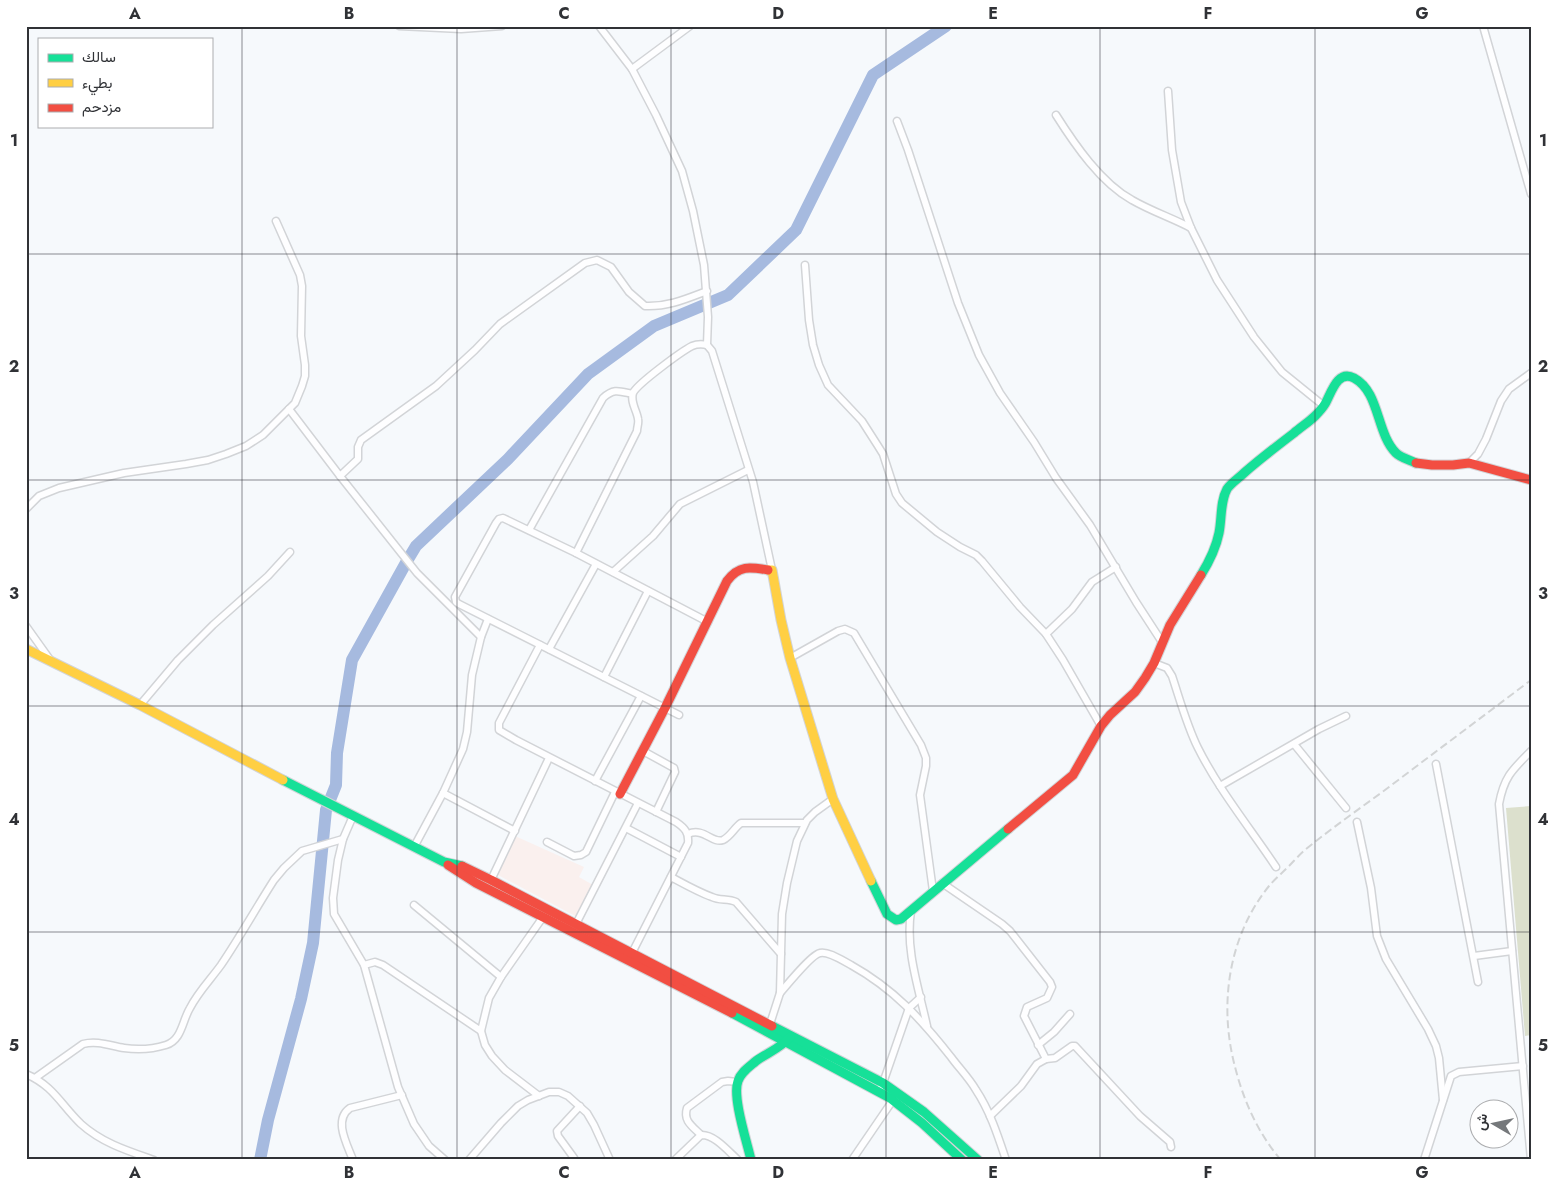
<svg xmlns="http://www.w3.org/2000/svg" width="1557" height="1186" viewBox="0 0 1557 1186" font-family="Jost,Vazirmatn,sans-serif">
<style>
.education{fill:#faf0ee}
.green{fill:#dce0cd}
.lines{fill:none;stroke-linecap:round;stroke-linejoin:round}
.river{stroke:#a6badf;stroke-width:12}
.street-casing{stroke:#d2d4d7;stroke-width:9}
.fast-casing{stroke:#d2d4d7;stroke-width:11}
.slow-casing{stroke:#d2d4d7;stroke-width:11}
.jam-casing{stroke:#d2d4d7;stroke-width:11}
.street{stroke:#fefeff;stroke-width:6}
.fast{stroke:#16e098;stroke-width:9}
.slow{stroke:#ffcf43;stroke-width:9}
.jam{stroke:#f24e42;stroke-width:9}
.rail{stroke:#d2d4d5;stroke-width:2;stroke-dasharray:8 4;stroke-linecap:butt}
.grid{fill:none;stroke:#303236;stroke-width:1;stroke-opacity:0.55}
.neatline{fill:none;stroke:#303236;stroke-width:2}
.grid-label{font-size:16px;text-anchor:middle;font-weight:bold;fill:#303236}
</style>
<rect width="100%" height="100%" fill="#f6f9fc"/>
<polygon class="education" points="515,836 584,867 579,877 593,885 577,917 498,875"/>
<polygon class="green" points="1531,806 1531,1035 1525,1036 1506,808"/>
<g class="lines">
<polyline class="river" points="260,1160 268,1120 301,999 313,943 326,810 336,785 337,753 352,660 407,561 416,546 508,459 588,374 654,326 728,295 796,230 873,75 946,26"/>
<defs>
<g id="street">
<polyline points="399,26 461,29 502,26"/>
<polyline points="599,26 632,69 656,115 682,171 693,211 704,265 708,317 707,345 712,351 753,482 772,570"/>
<polyline points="1483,26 1531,194"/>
<polyline points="632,69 690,26"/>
<polyline points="1168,91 1172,150 1181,202 1191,228 1217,280 1254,337 1282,372 1324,406"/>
<path d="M1056 115C1075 145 1101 183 1132 200 1151 211 1172 218 1191 228"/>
<polyline points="897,121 908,150 958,303 979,355 1000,393 1034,442 1056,478 1090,525 1136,602 1162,642"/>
<polyline points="805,265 809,320 813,345 819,365 828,385 862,421 878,446 883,454 896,494 902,503 937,532 960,547 976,555 982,561 1020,607 1046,634 1063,660 1101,726"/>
<path d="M289 409 340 476 358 459V447L361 440 436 386 475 350 500 324 585 263 597 260 611 267 629 292 645 306C668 307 686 299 707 291"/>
<polyline points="1469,463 1478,454 1486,439 1501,401 1509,389 1531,373"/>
<polyline points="340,476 417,573 481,637"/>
<polyline points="26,509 39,496 59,488 124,473 186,464 208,460 226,454 246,446 263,435 295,403 302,386 305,376 305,365 301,336 302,286 300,275 276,221"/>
<path d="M529 530 603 398C614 388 619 391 632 394"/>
<path d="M576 553 637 431C637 427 639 423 638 419 637 411 630 402 633 393 637 384 682 351 692 346 697 344 702 344 707 345"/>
<polyline points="613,572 653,536 680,504 748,470"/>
<polyline points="26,626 51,661"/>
<polyline points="1046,634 1072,609 1092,582 1116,567"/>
<path d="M540 645 499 723V730L516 740 676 822C685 828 689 833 688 843L632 953"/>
<polyline points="549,649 596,564"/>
<polyline points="790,658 838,631 845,629 854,633 921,745 926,758 926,766 920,795 933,891"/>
<path d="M1154 663 1167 668 1172 676C1180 700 1187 726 1198 748 1219 790 1250 828 1276 867"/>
<polyline points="604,677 648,591"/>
<polyline points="140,705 178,660 213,625 268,576 290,552"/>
<polyline points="679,715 459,604 456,602 455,597 496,523 499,519 503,518 576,553 708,622"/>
<polyline points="1294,744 1346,808"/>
<polyline points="643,751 674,768 675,772 656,812"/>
<path d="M1531 751C1512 770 1504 777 1499 804L1531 1160"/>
<polyline points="1436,764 1478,982"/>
<polyline points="595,781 641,696"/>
<polyline points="1220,786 1319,729 1346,716"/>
<polyline points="443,793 515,831"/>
<polyline points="353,816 343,839 338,860 333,898 334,914 364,965 398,1087 414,1124 429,1146 445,1160"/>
<polyline points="1357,822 1371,888 1377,936 1386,959 1428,1029 1436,1046 1439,1058 1443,1100"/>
<polyline points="626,828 681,857"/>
<path d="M688 834C704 827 712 844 723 840 730 837 735 827 741 823H805"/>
<polyline points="547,842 574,856 581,855 586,852 615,792"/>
<polyline points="414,847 443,793 463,749 467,732 472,675 481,637 488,619"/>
<path d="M671 877C684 884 698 892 712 897 720 901 728 898 736 902L781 954"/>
<polyline points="491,880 549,758"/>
<polyline points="942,883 1002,924 1010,931 1050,982 1052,987 1047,998 1027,1007 1024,1016 1046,1059"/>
<polyline points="414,905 501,977"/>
<path d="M911 911C905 950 919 989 927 1026"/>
<polyline points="576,924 638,803"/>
<polyline points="1474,956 1512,951"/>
<polyline points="364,965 375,962 383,965 481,1031"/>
<path d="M780 993C787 985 812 954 820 953 829 951 843 961 851 965 894 989 921 1019 951 1057 959 1068 969 1078 976 1090 990 1111 998 1136 1006 1160"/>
<polyline points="770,1024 780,993 782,914 787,883 797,841 807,820 815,812 833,799"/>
<polyline points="1038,1045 1054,1032 1070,1014"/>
<path d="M26 1074C54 1086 61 1105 81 1124 102 1143 128 1151 154 1160"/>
<path d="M35 1078 83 1044C97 1040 111 1046 124 1048 138 1050 153 1049 166 1045 182 1040 182 1021 190 1008 198 992 211 979 221 965 240 937 256 908 274 880L284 868 302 851 343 839"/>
<polyline points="878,1091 883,1083 909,1008 921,997"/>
<polyline points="539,1096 505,1070 492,1056 485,1045 481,1031 489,998 501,977 543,917"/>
<polyline points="990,1116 1021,1086 1037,1064 1046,1059 1055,1058 1072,1046 1075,1046 1140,1116 1170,1142 1171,1147"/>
<path d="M701 1135C692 1126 683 1121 687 1108L722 1082 728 1081 737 1082"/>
<polyline points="574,1158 558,1136 557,1131 580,1106"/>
<path d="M353 1160C347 1144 333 1120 350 1108L402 1095"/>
<polyline points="469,1160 501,1123 518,1106 528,1100 549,1092 559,1092 568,1096 587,1113 594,1125 610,1160"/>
<path d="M675 1160 701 1135C714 1134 728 1151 738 1160"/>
<polyline points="852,1160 893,1100"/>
<polyline points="1424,1160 1451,1076 1459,1072 1523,1066"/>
</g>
<g id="fast">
<path d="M1201 575C1209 562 1216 548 1219 533 1222 518 1220 502 1227 489 1231 483 1239 478 1244 473 1260 459 1277 446 1294 433 1301 427 1309 422 1315 416 1318 413 1322 409 1325 404 1331 394 1337 369 1354 378 1380 392 1376 433 1396 453 1401 458 1410 460 1416 463"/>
<polyline points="283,780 444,862 462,866"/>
<polyline points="871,881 887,914 896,920 901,919 1008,829"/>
<polyline points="732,1013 890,1098 922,1123 962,1160"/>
<polyline points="772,1026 883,1083 924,1112 978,1160"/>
<path d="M751 1160C747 1142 732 1097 738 1081 741 1072 749 1067 756 1061 767 1053 781 1048 790 1037"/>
</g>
<g id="slow">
<polyline points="768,570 772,570 781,620 790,658 833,799 871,881"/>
<polyline points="26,649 140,705 283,780"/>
</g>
<g id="jam">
<polyline points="1416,463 1432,465 1453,465 1469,463 1531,480"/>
<path d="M620 794 665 708 727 581C739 565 750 567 768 570"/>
<polyline points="1008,829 1073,775 1101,726 1110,715 1135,692 1145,678 1154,663 1170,625 1201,575"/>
<polyline points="448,865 476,883 732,1013"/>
<polyline points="462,866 491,880 772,1026"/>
</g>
</defs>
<use href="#street" class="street-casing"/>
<use href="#fast" class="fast-casing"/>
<use href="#slow" class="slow-casing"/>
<use href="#jam" class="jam-casing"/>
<use href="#street" class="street"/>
<use href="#fast" class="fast"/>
<use href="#slow" class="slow"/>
<use href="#jam" class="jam"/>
<path class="rail" d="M1281 1160C1255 1130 1240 1092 1232 1054 1220 996 1231 933 1269 886 1274 880 1281 874 1288 867 1294 861 1300 854 1306 849 1332 828 1359 809 1385 790 1434 753 1482 717 1531 680"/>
</g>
<path class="grid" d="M242 26V1160M457 26V1160M671 26V1160M886 26V1160M1100 26V1160M1315 26V1160M26 254H1531M26 480H1531M26 706H1531M26 932H1531"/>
<rect width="1557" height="1186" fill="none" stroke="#ffffff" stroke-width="55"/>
<rect x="38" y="38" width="175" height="90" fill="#ffffff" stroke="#acadaf"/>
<rect x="48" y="54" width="25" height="8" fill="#16e098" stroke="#acadaf"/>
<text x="82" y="62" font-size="15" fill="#303236">سالك</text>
<rect x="48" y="79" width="25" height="8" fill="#ffcf43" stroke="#acadaf"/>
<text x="82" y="88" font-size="15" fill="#303236">بطيء</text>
<rect x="48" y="104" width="25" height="8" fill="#f24e42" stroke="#acadaf"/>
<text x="82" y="112" font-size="15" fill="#303236">مزدحم</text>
<g transform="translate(1494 1124) rotate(279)"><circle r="24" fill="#ffffff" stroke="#acadaf"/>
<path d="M0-4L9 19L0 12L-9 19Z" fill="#75787b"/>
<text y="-8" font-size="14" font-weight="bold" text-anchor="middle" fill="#303236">ش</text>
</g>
<rect x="28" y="28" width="1502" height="1130" class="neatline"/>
<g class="grid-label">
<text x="135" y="19">A</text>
<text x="349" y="19">B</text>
<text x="564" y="19">C</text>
<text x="778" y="19">D</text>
<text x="993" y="19">E</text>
<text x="1208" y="19">F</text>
<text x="1422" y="19">G</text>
<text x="14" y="146">1</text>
<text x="1543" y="146">1</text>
<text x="14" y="372">2</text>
<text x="1543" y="372">2</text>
<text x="14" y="599">3</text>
<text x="1543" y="599">3</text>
<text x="14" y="825">4</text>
<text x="1543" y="825">4</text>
<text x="14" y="1051">5</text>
<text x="1543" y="1051">5</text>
<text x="135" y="1178">A</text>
<text x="349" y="1178">B</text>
<text x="564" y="1178">C</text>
<text x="778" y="1178">D</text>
<text x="993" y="1178">E</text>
<text x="1208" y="1178">F</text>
<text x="1422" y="1178">G</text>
</g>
</svg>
